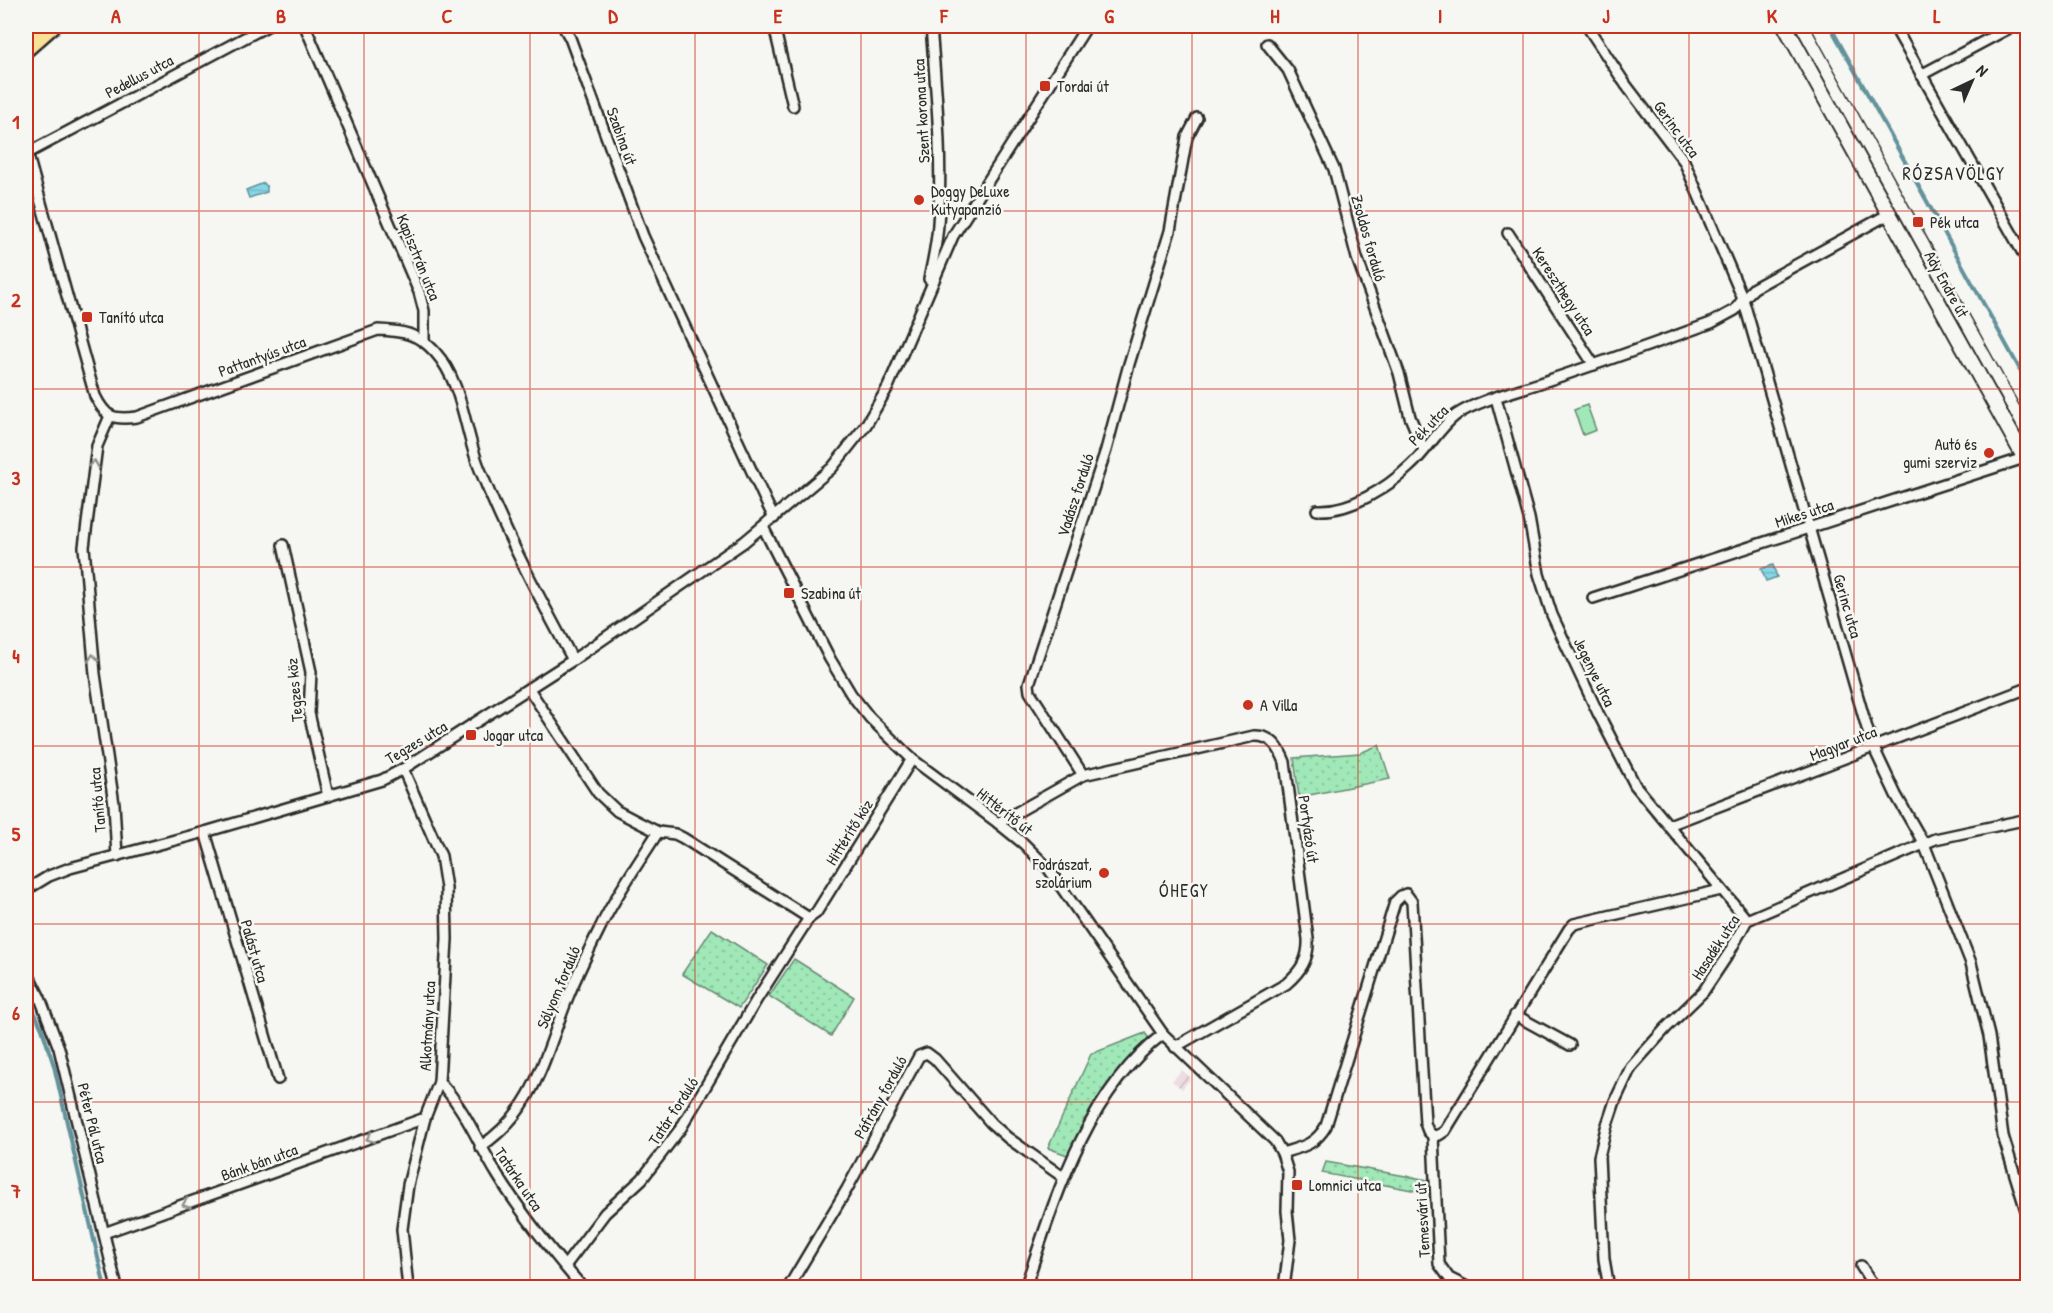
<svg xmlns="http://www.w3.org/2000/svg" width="2053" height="1313" viewBox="0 0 2053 1313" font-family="'Patrick Hand',sans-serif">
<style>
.industrial{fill:url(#industrial-furrows)}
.grass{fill:url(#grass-dots);stroke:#668a71;stroke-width:1.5}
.park{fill:#a0e8b7;stroke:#668a71;stroke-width:1.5}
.water{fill:url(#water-rules);stroke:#62929b;stroke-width:1.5}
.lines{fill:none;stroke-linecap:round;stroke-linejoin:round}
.stream{stroke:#62929b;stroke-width:4}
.street-casing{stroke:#2b2b2b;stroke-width:14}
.secondary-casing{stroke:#2b2b2b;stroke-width:18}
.primary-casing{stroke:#2b2b2b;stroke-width:20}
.street{stroke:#f6f6f2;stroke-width:9}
.secondary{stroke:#f6f6f2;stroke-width:14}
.primary{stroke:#fadf96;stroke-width:15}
.tram{stroke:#2b2b2b;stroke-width:1.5}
.oneway{stroke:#90908e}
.grid{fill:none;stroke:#c8321e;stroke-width:1.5;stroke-opacity:0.55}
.poi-dot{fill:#c8321e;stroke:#f6f6f2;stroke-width:2}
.labels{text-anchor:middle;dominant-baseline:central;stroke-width:5;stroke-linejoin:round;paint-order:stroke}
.street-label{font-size:16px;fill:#2b2b2b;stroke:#f6f6f2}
.poi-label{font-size:16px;fill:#2b2b2b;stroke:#f6f6f2;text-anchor:start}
.neighbourhood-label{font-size:18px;letter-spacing:1.5px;fill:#2b2b2b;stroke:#f6f6f2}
.neatline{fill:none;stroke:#c8321e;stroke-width:2}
.grid-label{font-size:20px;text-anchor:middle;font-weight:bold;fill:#c8321e}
</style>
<defs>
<pattern id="industrial-furrows" width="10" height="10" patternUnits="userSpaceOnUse" patternTransform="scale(1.5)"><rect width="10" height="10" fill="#eddde2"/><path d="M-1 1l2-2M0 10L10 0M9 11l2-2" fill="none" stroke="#cbbec2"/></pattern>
<pattern id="grass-dots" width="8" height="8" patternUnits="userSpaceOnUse" patternTransform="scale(1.5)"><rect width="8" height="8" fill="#a0e8b7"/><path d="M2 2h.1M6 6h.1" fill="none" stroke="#8ac79e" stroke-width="1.8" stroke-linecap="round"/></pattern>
<pattern id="water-rules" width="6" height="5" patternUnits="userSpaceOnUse" patternTransform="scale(1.5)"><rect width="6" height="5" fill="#87d6e6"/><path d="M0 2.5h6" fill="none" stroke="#75b8c5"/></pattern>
</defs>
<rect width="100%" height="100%" fill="#f6f6f2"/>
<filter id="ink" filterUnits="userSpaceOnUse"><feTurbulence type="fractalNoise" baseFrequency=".0167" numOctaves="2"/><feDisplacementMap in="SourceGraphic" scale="12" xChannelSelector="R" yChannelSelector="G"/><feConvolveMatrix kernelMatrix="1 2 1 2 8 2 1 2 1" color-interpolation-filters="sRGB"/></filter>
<g filter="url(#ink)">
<polygon class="industrial" points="1182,1070 1191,1078 1182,1089 1172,1081"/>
<g class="grass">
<polygon points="1379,745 1390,779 1299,797 1294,758 1360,753"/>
<polygon points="712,929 768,965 739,1008 682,974"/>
<polygon points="794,959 854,997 831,1036 769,996"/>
<polygon points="1145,1033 1150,1040 1126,1062 1095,1107 1070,1156 1048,1148 1091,1054"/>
<polygon points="1326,1162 1428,1180 1428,1193 1322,1173"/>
</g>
<polygon class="park" points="1587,405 1596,430 1583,435 1574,410"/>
<g class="water">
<polygon points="264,183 267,187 267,192 249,198 246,190"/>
<polygon points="1773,565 1777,577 1766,581 1761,569"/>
</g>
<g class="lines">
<g class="stream">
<polyline points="1830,26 2028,384"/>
<polyline points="2019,368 2028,364"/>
<polyline points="26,994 42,1029 54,1066 105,1288"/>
</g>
<defs>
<g id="street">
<polyline points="305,26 419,292 424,311 424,341"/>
<polyline points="563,26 570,38 643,236 767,504 774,518"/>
<polyline points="774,26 793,106"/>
<polyline points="1587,26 1626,85 1684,161 1743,299 1871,742 1896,795 1924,844 1971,963 1989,1036 2003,1136 2028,1217"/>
<polyline points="1894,26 2028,262"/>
<polyline points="1267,44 1288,70 1334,169 1357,258 1399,373 1410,417 1424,450"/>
<polyline points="1921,75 2013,26"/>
<path d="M26 149 95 396C106 418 113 420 137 417L378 330C402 331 418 333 435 352 463 383 464 429 479 467 505 533 539 597 573 660"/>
<polyline points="26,154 267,26"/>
<polyline points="1508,233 1594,365"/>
<path d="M929 279C933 261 937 243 938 224 943 159 936 91 931 26"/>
<polyline points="1496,398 1529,518 1539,574 1552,615 1598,713 1635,785 1747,920"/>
<polyline points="110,416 97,446 84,547 95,674 114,804 117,856"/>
<path d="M1317 510C1350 512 1387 488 1410 466 1427 451 1438 429 1456 415 1478 400 1520 390 1546 381 1601 363 1656 343 1711 323L1735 310 1743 299 1754 288 1889 214"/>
<polyline points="763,527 830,659 851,694 870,718 912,759 998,823 1024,844 1048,868 1163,1034 1275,1141 1282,1153 1288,1172 1287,1211 1290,1240 1284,1288"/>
<polyline points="283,545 311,672 309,713 328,796"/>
<polyline points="1593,598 2024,458"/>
<polyline points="529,689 598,793 617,811 638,822 658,832 675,834 683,838 809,918 757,999 681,1128 642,1179 605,1213 565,1266"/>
<polyline points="403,769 441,856 446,888 447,939 439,1082 425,1118 408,1185 402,1229 408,1288"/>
<polyline points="1083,775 1030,692 1029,684 1106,450 1129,364 1170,231 1187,137 1197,118"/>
<path d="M998 823 1083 775 1254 736C1271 735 1279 747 1285 762L1308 939C1309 959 1301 971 1286 984L1175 1047"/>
<polyline points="1669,825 2028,688"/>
<polyline points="205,832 278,1079"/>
<polyline points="26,890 49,876 70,868 205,832 382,780 403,769 573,660 744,542 832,468 866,425 888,387 953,236 1087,26"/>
<polyline points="809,918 816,913 912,759"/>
<polyline points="26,970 40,998 59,1048 117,1288"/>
<polyline points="1515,1015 1570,1045"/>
<path d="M439 1082C464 1106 479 1145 497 1174 522 1215 552 1252 583 1288"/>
<polyline points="1433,1136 1439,1135 1445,1131 1569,929 1574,924 1721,890"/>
<polyline points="1433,1136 1439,1264 1449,1278 1469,1288"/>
<path d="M480 1147C536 1110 545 1054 568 997 577 974 588 952 599 930 615 896 638 864 658 832"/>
<path d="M1282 1153C1302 1147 1315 1145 1326 1126L1395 902 1401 896 1406 894 1412 902 1425 1123 1428 1131 1433 1136"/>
<polyline points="104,1233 425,1118"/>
<polyline points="1861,1266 1875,1288"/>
<polyline points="788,1288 847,1189 919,1056 927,1053 935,1059 991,1123 1008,1138 1063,1177"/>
<path d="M1025 1288C1055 1199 1086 1093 1163 1034"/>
<polyline points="1609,1288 1604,1259 1599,1157 1606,1128 1615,1101 1631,1067 1666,1028 1703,992 1729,953 1747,920 1935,839 2028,819"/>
</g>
<polyline id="secondary" points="1785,26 2028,464"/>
<g id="primary">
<polyline points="26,26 32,26"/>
<polyline points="26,49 52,26"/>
</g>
</defs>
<use href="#street" class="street-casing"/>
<use href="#secondary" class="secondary-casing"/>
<use href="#primary" class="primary-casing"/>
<use href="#street" class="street"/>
<use href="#secondary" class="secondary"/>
<use href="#primary" class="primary"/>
<polyline class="tram" points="1810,26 2028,421"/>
</g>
<defs><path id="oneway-chevron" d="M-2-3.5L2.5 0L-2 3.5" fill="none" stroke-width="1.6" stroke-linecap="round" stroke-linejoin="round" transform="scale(1.5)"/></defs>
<g class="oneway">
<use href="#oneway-chevron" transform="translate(94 464) rotate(-81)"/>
<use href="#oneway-chevron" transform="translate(93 658) rotate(-96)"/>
<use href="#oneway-chevron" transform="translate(370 1138) rotate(160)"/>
<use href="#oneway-chevron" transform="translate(186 1204) rotate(160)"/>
</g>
</g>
<path class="grid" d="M199 26V1288M364 26V1288M530 26V1288M695 26V1288M861 26V1288M1026 26V1288M1192 26V1288M1358 26V1288M1523 26V1288M1689 26V1288M1854 26V1288M26 211H2028M26 389H2028M26 567H2028M26 746H2028M26 924H2028M26 1102H2028"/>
<g class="poi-dot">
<rect x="1039" y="80" width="12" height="12" rx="3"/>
<circle cx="919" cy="200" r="6"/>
<rect x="1912" y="216" width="12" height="12" rx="3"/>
<rect x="81" y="311" width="12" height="12" rx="3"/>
<circle cx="1989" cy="453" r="6"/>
<rect x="783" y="587" width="12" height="12" rx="3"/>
<circle cx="1248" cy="705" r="6"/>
<rect x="465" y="729" width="12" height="12" rx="3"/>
<circle cx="1104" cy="873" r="6"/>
<rect x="1291" y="1179" width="12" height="12" rx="3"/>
</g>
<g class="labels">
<g class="street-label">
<text transform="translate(139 76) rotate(-28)">Pedellus utca</text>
<text transform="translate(921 111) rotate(-93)">Szent korona utca</text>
<text transform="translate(1677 129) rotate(54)">Gerinc utca</text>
<text transform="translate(622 136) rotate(70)">Szabina út</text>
<text transform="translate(1369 238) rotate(74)">Zsoldos forduló</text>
<text transform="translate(419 257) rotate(68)">Kapisztrán utca</text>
<text transform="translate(1947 284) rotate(61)">Ady Endre út</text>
<text transform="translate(1564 291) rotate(57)">Kereszthegy utca</text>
<text transform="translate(262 356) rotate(-20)">Pattantyús utca</text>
<text transform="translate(1428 425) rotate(-46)">Pék utca</text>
<text transform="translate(1075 495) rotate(-72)">Vadász forduló</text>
<text transform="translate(1804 513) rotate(-18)">Mikes utca</text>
<text transform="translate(1848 606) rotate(74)">Gerinc utca</text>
<text transform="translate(1595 672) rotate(64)">Jegenye utca</text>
<text transform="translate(294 690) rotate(-95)">Tegzes köz</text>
<text transform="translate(416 742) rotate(-31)">Tegzes utca</text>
<text transform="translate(1843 743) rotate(-21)">Magyar utca</text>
<text transform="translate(97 800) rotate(-95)">Tanító utca</text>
<text transform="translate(1005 811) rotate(38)">Hittérítő út</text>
<text transform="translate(1309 829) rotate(82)">Portyázó út</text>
<text transform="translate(849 832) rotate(-58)">Hittérítő köz</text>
<text transform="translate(1715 947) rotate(-57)">Hasadék utca</text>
<text transform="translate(255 951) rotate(74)">Palást utca</text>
<text transform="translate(558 987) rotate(-67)">Sólyom forduló</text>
<text transform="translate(427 1026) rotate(-87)">Alkotmány utca</text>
<text transform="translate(880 1097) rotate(-61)">Páfrány forduló</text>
<text transform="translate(673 1111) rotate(-57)">Tatár forduló</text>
<text transform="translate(93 1123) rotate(76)">Péter Pál utca</text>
<text transform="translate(259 1162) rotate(-20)">Bánk bán utca</text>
<text transform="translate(519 1179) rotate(56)">Tatárka utca</text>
<text transform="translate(1422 1220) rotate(-93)">Temesvári út</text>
</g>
<g class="poi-label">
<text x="1057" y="86">Tordai út</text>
<text x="931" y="191">Doggy DeLuxe<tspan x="931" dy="18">Kutyapanzió</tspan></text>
<text x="1930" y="222">Pék utca</text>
<text x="99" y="317">Tanító utca</text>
<text x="1977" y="444" text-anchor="end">Autó és<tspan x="1977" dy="18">gumi szerviz</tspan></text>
<text x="801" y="593">Szabina út</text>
<text x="1260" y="705">A Villa</text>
<text x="483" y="735">Jogar utca</text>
<text x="1092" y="864" text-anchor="end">Fodrászat,<tspan x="1092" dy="18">szolárium</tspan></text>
<text x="1309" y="1185">Lomnici utca</text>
</g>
<g class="neighbourhood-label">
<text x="1954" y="173">RÓZSAVÖLGY</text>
<text x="1184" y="890">ÓHEGY</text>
</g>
</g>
<rect width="2053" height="1313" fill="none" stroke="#f6f6f2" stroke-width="66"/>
<g transform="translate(1972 81) rotate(44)" stroke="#f6f6f2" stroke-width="4.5" paint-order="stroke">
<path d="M0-4.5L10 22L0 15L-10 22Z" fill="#2b2b2b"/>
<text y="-9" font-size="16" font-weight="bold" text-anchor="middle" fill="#2b2b2b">N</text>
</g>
<rect x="33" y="33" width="1987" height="1247" class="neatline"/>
<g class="grid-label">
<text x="116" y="23">A</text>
<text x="281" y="23">B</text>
<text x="447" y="23">C</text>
<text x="613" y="23">D</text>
<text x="778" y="23">E</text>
<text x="944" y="23">F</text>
<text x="1109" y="23">G</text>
<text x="1275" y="23">H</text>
<text x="1440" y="23">I</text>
<text x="1606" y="23">J</text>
<text x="1772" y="23">K</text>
<text x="1937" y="23">L</text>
<text x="16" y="129">1</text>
<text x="16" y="307">2</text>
<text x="16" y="485">3</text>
<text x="16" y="663">4</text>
<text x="16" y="841">5</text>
<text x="16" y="1020">6</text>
<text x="16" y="1198">7</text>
</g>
</svg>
